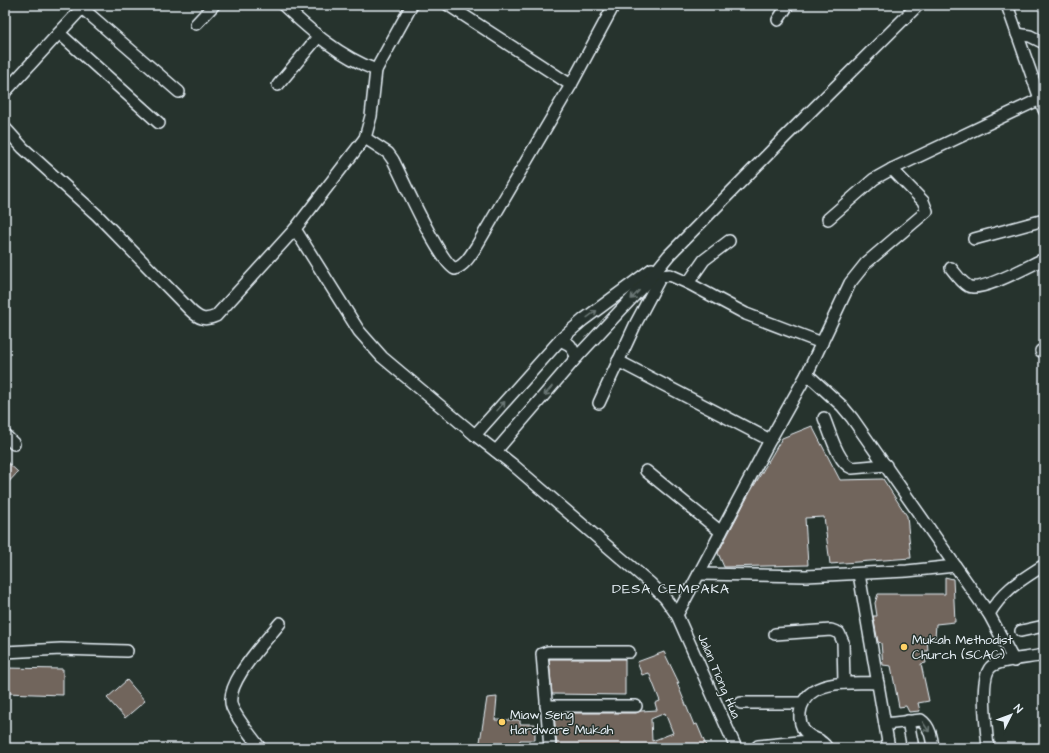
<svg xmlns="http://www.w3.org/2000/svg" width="1049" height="753" viewBox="0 0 1049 753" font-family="'Architects Daughter',sans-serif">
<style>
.building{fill:#71655c;stroke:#e8f1f8;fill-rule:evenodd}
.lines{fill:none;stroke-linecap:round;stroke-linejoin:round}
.minor-casing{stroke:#e8f1f8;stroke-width:14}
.minor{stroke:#26332d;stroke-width:11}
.oneway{stroke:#6a7674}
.poi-dot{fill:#ffd166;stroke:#26332d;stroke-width:1.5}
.labels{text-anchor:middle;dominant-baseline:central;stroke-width:3;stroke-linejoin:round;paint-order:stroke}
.poi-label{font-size:13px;fill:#e8f1f8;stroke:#26332d;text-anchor:start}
.street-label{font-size:13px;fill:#e8f1f8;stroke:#26332d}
.neighbourhood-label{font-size:14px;letter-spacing:1px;fill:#e8f1f8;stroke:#26332d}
</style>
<rect width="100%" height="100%" fill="#26332d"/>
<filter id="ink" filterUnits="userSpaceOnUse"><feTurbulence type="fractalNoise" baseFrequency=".025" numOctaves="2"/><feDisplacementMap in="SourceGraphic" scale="8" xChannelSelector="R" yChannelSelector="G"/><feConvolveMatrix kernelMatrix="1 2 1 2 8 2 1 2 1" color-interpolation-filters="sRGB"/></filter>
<g filter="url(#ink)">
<g class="building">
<polygon points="812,426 840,480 883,479 907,516 911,558 830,564 824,517 805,518 808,565 724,567 718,553 748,496 782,438"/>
<polygon points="5,460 18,472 5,486"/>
<polygon points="945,577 953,579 955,622 936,624 935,638 927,638 928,651 924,651 926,663 921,664 929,701 918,703 920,711 909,712 906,706 899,707 891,666 883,665 881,643 878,642 873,616 877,616 875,603 878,594 945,594"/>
<path d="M664 652 679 683H677L694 725 697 724 707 748H557L554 713H636L641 711 657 710 655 703 660 701 649 673 642 675 637 662ZM665 713 673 733 652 741 651 719Z"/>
<polygon points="549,659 625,659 625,695 552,694"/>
<polygon points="5,668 63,669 63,695 5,693"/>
<polygon points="127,680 145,701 125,718 107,698"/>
<polygon points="497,697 495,720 520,720 520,724 535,724 535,740 520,740 519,748 479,748 487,698"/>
</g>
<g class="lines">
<defs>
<g id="minor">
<path d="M283 5C312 32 339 56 376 70L371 116 365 138 295 229 359 331 382 357 475 435 512 464 650 583 665 598 677 615 770 440 807 374 850 283 866 263 927 211 923 201 892 169 1040 99"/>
<polyline points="448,5 571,85"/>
<polyline points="1007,5 1044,110"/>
<polyline points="778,20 788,5"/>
<polyline points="196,24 214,5"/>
<polyline points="59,33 82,8 179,92"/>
<polyline points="1017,34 1030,36 1044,43"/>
<polyline points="376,70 412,5"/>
<polyline points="278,85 318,37"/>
<polyline points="5,92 59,33 159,123"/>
<path d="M5 128 23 148 97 215 190 310C199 319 205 321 216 316L295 229"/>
<path d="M365 138 388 153 393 160C403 179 439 262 455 269 465 265 470 256 476 247L571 85 614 5"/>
<polyline points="828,219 874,179 892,169"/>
<polyline points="974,239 1044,220"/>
<polyline points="729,241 704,260 688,283 746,314 822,343"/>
<path d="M951 268C956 274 961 282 968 286 981 293 1030 265 1044 259"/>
<polyline points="560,340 570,345 577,357"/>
<polyline points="1041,351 1044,350"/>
<polyline points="618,361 770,440"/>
<polyline points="807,374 842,406 852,418 989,614 1014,661"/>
<polyline points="599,403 636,323 661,276 670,275 688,283"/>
<path d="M824 418C830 432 838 463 852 468L886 465"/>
<polyline points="5,435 14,444"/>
<polyline points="475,435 560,340 583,320 652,269"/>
<polyline points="496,451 577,357 647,282 669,255 785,137 918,5"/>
<polyline points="646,471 721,532"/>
<polyline points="699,574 806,576 907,571 955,566"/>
<polyline points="859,574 889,748"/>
<path d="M989 614C1004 589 1021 580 1044 565"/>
<polyline points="677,615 736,748"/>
<polyline points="1021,631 1044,626"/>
<polyline points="775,634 831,630 839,633 843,642 844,683"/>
<polyline points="5,652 61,649 127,651"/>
<polyline points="741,703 803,703"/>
<polyline points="546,706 636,706"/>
<polyline points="908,721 913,748"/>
<path d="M885 724 921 720C930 726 932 738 933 748"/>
<polyline points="758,746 819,740"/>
<path d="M260 748C251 735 238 721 232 707 223 684 267 640 280 623"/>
<polyline points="550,748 542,654 548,652 629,652"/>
<path d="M827 748C822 738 809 739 803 729 800 723 799 715 801 708 809 678 855 683 878 683"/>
<path d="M988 748C987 731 978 676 992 666 1003 659 1030 658 1044 655"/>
</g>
</defs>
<use href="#minor" class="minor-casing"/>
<use href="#minor" class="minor"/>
</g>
<defs><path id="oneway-shaft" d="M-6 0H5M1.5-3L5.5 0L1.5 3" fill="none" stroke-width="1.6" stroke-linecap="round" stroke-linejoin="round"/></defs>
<g class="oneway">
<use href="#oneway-shaft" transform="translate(635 295) rotate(133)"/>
<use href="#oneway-shaft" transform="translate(592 314) rotate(-36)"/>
<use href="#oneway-shaft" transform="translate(548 391) rotate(131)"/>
<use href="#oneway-shaft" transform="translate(501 406) rotate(-49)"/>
<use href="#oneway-shaft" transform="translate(926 727) rotate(56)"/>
</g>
</g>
<g class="poi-dot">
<circle cx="904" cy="647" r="4"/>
<circle cx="502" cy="722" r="4"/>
</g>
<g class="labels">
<g class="poi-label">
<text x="912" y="640">Mukah Methodist<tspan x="912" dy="15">Church (SCAC)</tspan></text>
<text x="510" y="715">Miaw Seng<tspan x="510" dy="15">Hardware Mukah</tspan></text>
</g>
<g class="street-label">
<text transform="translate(719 676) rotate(67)">Jalan Tiong Hua</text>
</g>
<g class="neighbourhood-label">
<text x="671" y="589">DESA CEMPAKA</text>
</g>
</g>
<rect width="1049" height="753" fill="none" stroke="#26332d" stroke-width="20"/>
<rect x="10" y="10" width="1029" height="733" fill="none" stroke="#e8f1f8" stroke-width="1.5" filter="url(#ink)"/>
<g transform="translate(1011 715) rotate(48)" stroke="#26332d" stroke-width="3" paint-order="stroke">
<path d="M0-3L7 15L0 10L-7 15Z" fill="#e8f1f8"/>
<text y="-6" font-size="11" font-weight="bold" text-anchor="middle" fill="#e8f1f8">N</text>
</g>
</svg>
